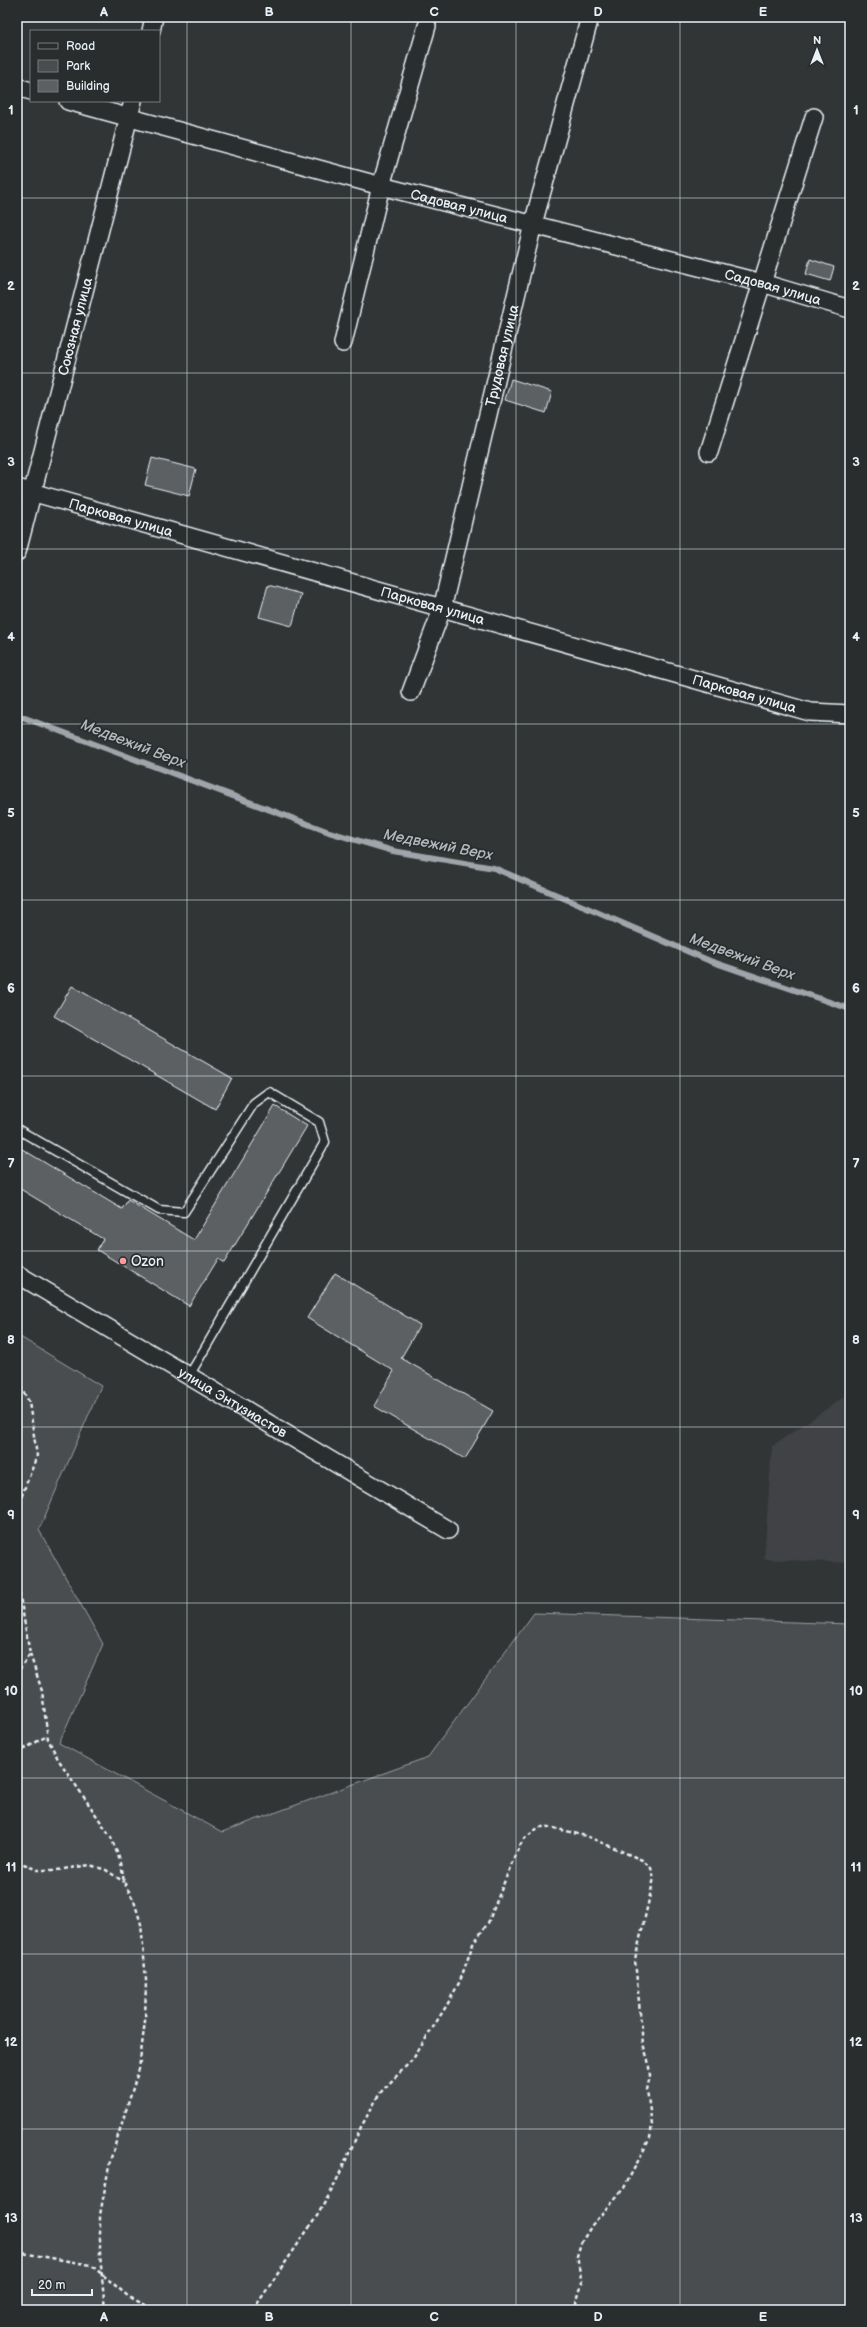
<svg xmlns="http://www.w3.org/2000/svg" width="867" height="2327" viewBox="0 0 867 2327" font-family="'Balsamiq Sans',sans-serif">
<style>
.built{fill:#3f4244}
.green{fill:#494d4f;stroke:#989fa4}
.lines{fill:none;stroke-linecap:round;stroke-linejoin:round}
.stream{stroke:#9fa5aa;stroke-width:6}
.building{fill:#5c6063;stroke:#e8f1f8}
.service-casing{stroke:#e8f1f8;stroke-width:11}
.minor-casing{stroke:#e8f1f8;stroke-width:20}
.path{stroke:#e8f1f8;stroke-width:2.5;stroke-dasharray:4 3;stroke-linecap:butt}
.service{stroke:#2a2d2e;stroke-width:8}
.minor{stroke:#2a2d2e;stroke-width:17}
.grid{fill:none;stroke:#e8f1f8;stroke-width:1;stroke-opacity:0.55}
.poi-dot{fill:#ff9aa2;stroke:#2a2d2e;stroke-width:1.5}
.labels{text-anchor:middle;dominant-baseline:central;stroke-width:3.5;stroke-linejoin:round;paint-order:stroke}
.street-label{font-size:14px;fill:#e8f1f8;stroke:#2a2d2e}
.poi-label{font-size:14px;fill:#e8f1f8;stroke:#2a2d2e;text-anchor:start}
.water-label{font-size:15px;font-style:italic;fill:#b1b8be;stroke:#2a2d2e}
.neatline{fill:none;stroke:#e8f1f8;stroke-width:1.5}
.grid-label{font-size:13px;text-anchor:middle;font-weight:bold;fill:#e8f1f8}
</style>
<rect width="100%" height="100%" fill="#323536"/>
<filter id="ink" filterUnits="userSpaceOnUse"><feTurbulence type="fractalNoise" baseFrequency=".025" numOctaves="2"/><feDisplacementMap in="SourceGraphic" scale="8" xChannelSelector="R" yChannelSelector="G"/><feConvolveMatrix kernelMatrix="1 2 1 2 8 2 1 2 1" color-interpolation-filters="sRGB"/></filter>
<g filter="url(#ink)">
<polygon class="built" points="850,1393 850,1563 764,1559 772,1446"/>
<polygon class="green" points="17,1335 101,1386 39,1530 103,1644 59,1743 222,1832 428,1757 534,1613 850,1624 850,2310 17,2310"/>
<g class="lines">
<polyline class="stream" points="17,715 329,832 393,851 494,868 710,961 850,1009"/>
</g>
<g class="building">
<polygon points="810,259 834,267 830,281 806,274"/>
<polygon points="511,379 552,392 546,413 505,400"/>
<polygon points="152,458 196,469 189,496 145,485"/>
<polygon points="268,585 301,594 292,626 259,617"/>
<polygon points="72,986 232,1078 215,1109 54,1016"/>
<polygon points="275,1106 307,1126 224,1263 218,1259 189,1306 97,1250 103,1239 17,1187 17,1146 122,1209 128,1200 194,1240"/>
<polygon points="335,1273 420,1325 401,1358 493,1411 465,1459 374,1406 394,1371 307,1318"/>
</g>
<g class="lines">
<defs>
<polyline id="service" points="17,1129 159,1210 184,1212 254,1103 269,1092 319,1122 325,1142 189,1376"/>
<g id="minor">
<polyline points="151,31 154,17"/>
<polyline points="17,87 31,91"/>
<path id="s1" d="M68 101 381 186 762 283 850 309"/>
<polyline points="343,343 381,186 427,26"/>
<polyline points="709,452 814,117"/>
<path id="s2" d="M17 488 810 712 850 714"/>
<path id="s3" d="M17 552 133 101"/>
<path id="s4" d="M411 692 442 609 533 224 590 17"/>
<path id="s5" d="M17 1274 448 1530"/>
</g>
</defs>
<use href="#service" class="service-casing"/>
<use href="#minor" class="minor-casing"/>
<g class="path">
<polyline points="17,1380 29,1402 37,1456 17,1508"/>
<polyline points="17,1579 30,1654 17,1673"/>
<polyline points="30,1654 42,1691 48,1739 58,1759 111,1837 121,1863 124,1882 134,1901 141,1924 146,1980 145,2021 139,2069 110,2161 100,2215 100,2255 105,2310"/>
<polyline points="17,1753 47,1736"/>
<polyline points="17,1861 37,1870 57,1870 90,1865 106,1870 124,1882"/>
<polyline points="17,2252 91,2265 129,2297 156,2310"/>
<polyline points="253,2310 317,2216 333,2188 361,2127 380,2093 413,2059 447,2005 460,1981 473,1944 488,1923 515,1855 523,1840 539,1827 550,1827 586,1836 642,1860 651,1868 654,1878 635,1960 643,2044 648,2060 650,2075 647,2090 652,2125 650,2138 624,2188 592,2225 581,2243 577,2256 582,2284 574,2310"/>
</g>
<use href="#service" class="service"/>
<use href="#minor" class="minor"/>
</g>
</g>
<path class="grid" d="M187 17V2310M351 17V2310M516 17V2310M680 17V2310M17 198H850M17 373H850M17 549H850M17 724H850M17 900H850M17 1076H850M17 1251H850M17 1427H850M17 1603H850M17 1778H850M17 1954H850M17 2129H850"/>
<circle class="poi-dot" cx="123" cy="1261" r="4"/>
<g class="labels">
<g class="street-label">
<text stroke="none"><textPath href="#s1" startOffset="405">Садовая улица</textPath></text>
<text stroke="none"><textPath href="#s1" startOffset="729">Садовая улица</textPath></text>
<text stroke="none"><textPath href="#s3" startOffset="233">Союзная улица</textPath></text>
<text stroke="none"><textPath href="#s4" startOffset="349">Трудовая улица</textPath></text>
<text stroke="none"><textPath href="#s2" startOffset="108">Парковая улица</textPath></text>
<text stroke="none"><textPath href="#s2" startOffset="432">Парковая улица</textPath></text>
<text stroke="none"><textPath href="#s2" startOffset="756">Парковая улица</textPath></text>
<text stroke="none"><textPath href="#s5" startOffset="251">улица Энтузиастов</textPath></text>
</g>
<g class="poi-label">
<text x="131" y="1261">Ozon</text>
</g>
<g class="water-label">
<text transform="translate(133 744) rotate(21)">Медвежий Верх</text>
<text transform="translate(438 845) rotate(11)">Медвежий Верх</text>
<text transform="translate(742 957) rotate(20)">Медвежий Верх</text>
</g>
</g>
<rect width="867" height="2327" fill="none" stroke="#2a2d2e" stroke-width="44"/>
<rect x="30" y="30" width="130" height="72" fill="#2a2d2e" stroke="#767b7f"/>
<rect x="38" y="43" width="20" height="6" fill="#2a2d2e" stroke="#767b7f"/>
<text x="66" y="50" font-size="12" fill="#e8f1f8">Road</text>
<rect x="38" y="60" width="20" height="12" fill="#494d4f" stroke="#767b7f"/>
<text x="66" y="70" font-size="12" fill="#e8f1f8">Park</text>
<rect x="38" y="80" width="20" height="12" fill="#5c6063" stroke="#767b7f"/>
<text x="66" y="90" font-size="12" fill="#e8f1f8">Building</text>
<g transform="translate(817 50)" stroke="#2a2d2e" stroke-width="3" paint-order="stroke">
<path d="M0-3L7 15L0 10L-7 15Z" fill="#e8f1f8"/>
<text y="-6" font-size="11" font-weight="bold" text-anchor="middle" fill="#e8f1f8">N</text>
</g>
<path d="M32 2289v6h60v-6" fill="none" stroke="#e8f1f8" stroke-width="2"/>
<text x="38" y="2289" font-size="12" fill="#e8f1f8" stroke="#2a2d2e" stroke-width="3" paint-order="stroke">20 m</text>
<rect x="22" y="22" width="823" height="2283" class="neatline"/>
<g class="grid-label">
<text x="104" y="16">A</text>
<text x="269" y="16">B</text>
<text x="434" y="16">C</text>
<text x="598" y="16">D</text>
<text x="763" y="16">E</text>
<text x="11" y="114">1</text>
<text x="856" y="114">1</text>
<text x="11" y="290">2</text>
<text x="856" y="290">2</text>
<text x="11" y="466">3</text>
<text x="856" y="466">3</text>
<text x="11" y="641">4</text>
<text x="856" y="641">4</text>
<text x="11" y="817">5</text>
<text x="856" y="817">5</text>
<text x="11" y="992">6</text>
<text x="856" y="992">6</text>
<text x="11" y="1168">7</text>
<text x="856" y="1168">7</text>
<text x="11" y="1344">8</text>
<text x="856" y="1344">8</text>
<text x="11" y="1519">9</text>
<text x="856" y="1519">9</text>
<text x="11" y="1695">10</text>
<text x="856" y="1695">10</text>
<text x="11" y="1871">11</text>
<text x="856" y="1871">11</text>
<text x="11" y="2046">12</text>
<text x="856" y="2046">12</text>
<text x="11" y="2222">13</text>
<text x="856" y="2222">13</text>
<text x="104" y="2321">A</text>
<text x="269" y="2321">B</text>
<text x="434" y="2321">C</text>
<text x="598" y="2321">D</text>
<text x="763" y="2321">E</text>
</g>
</svg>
